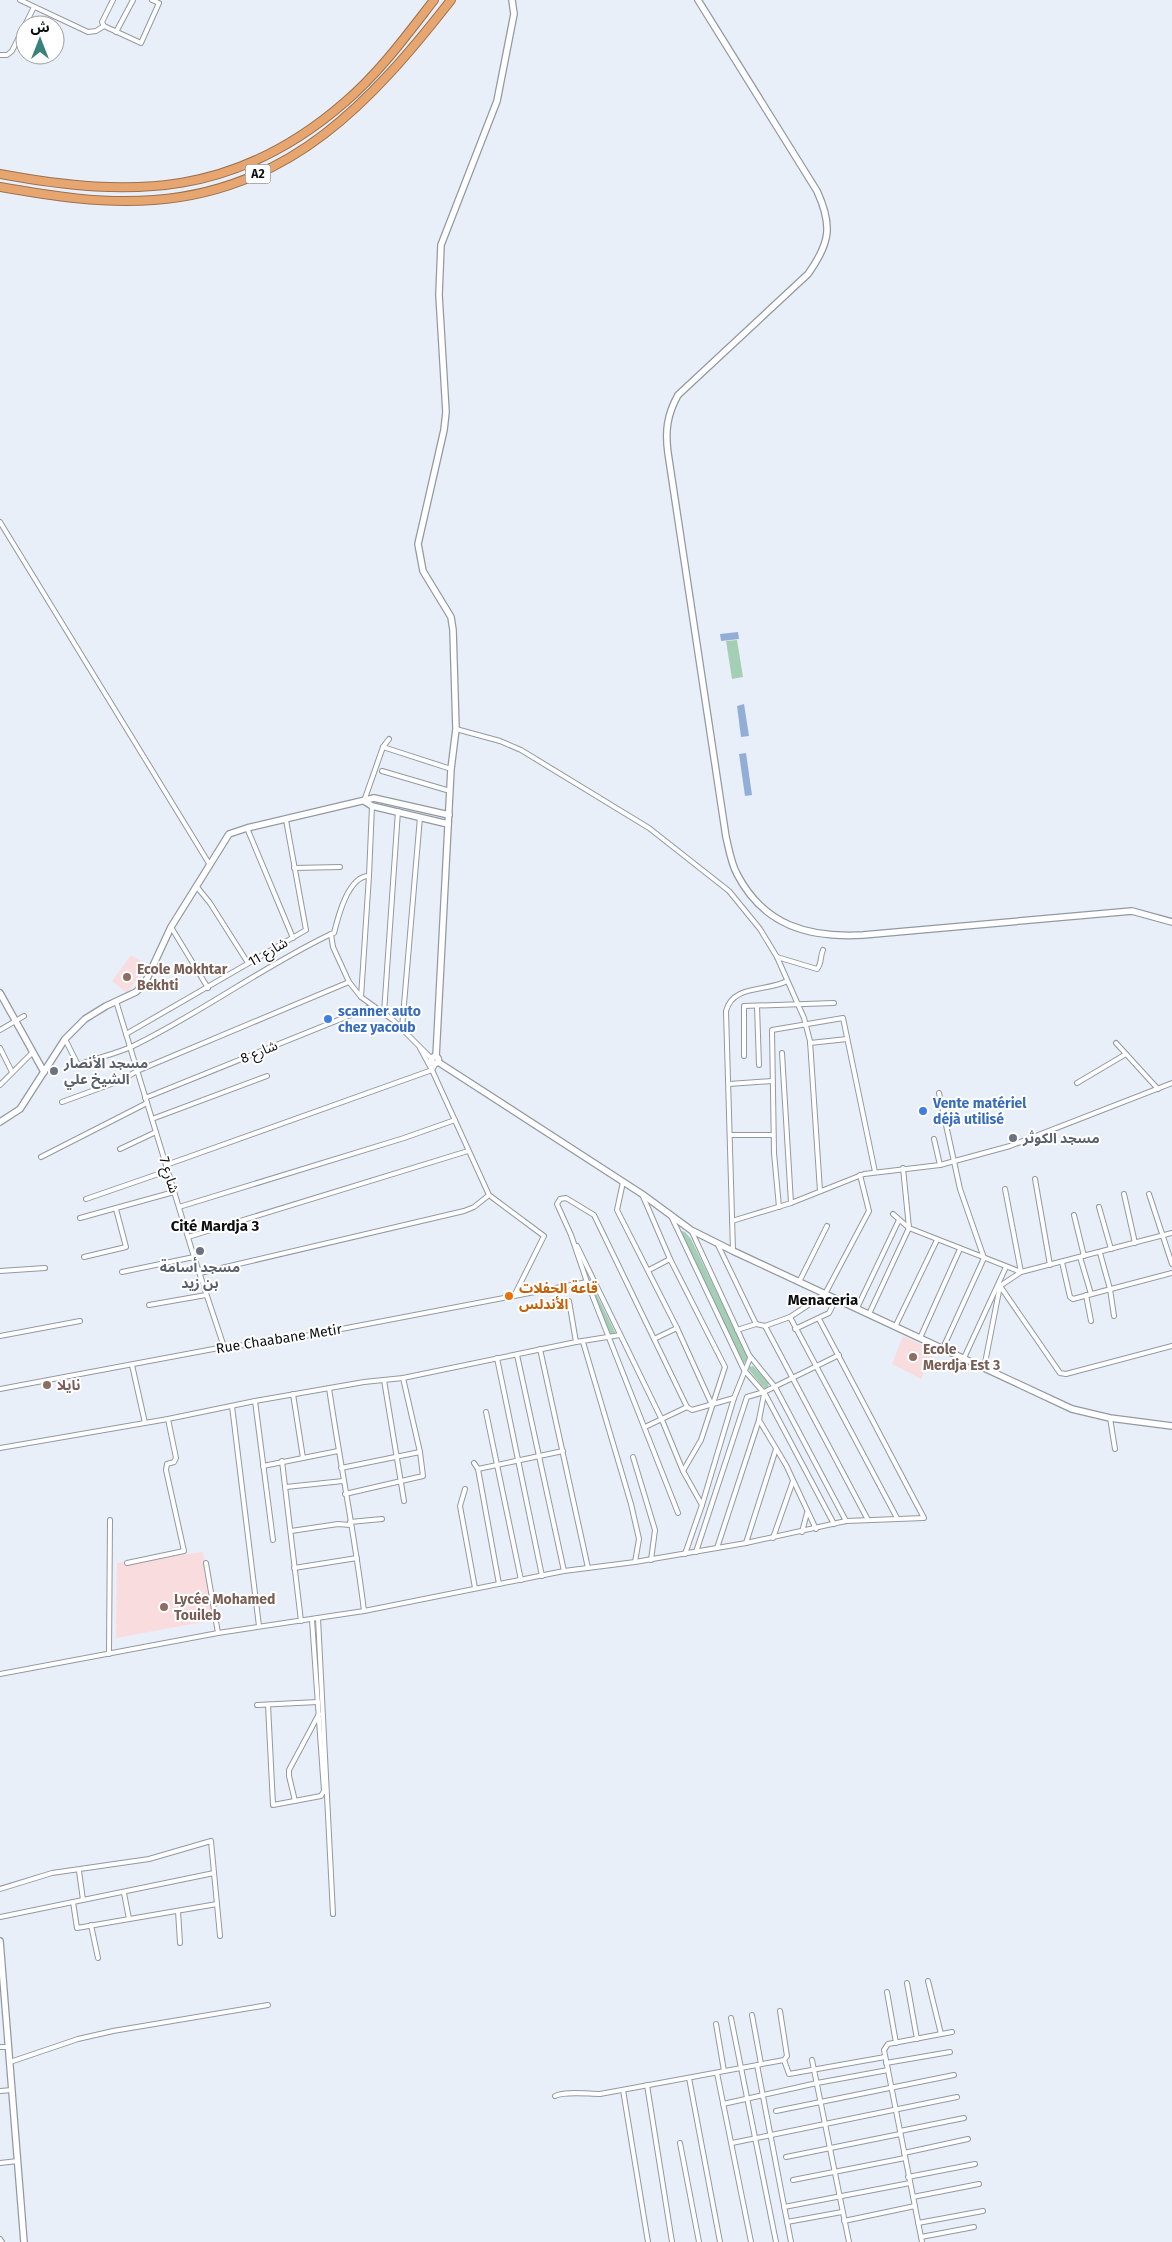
<svg xmlns="http://www.w3.org/2000/svg" width="1172" height="2242" viewBox="0 0 1172 2242" font-family="'Fira Sans','Noto Sans Arabic',sans-serif">
<style>
.education{fill:#f9ddde}
.green{fill:#a5cfb4}
.water{fill:#92aed7}
.lines{fill:none;stroke-linecap:round;stroke-linejoin:round}
.street-casing{stroke:#9399a2;stroke-width:6}
.secondary-casing{stroke:#9399a2;stroke-width:8}
.highway-casing{stroke:#9a714f;stroke-width:10}
.street{stroke:#fff;stroke-width:4}
.secondary{stroke:#fff;stroke-width:5.5}
.highway{stroke:#e7a670;stroke-width:8}
.education-dot{fill:#8d6e63;stroke:#fff;stroke-width:2}
.shop-dot{fill:#3f7fe0;stroke:#fff;stroke-width:2}
.worship-dot{fill:#6b7280;stroke:#fff;stroke-width:2}
.food-dot{fill:#e8710a;stroke:#fff;stroke-width:2}
.labels{text-anchor:middle;dominant-baseline:central;stroke-width:4;stroke-linejoin:round;paint-order:stroke}
.shield{fill:#fff;stroke:#555658;stroke-width:1}
.shield-label{font-size:12px;font-weight:bold;fill:#0c0e11}
.street-label{font-size:14px;fill:#0c0e11;stroke:#fff}
.education-label{font-size:14px;font-weight:bold;fill:#785e54;stroke:#fff;text-anchor:start}
.shop-label{font-size:14px;font-weight:bold;fill:#366cbe;stroke:#fff;text-anchor:start}
.worship-label{font-size:14px;font-weight:bold;fill:#5b616d;stroke:#fff;text-anchor:start}
.food-label{font-size:14px;font-weight:bold;fill:#c56008;stroke:#fff;text-anchor:start}
.neighbourhood-label{font-size:15px;font-weight:bold;fill:#0c0e11;stroke:#fff}
</style>
<rect width="100%" height="100%" fill="#e9eff9"/>
<g class="education">
<polygon points="131,955 147,965 127,993 112,981"/>
<polygon points="903,1336 935,1351 921,1379 892,1364"/>
<polygon points="203,1552 214,1620 116,1638 117,1563"/>
</g>
<g class="green">
<polygon points="737,640 743,677 732,679 726,641"/>
<polygon points="679,1230 685,1232 691,1239 747,1355 747,1361 743,1363"/>
<polygon points="591,1286 594,1289 616,1334 611,1336"/>
<polygon points="753,1366 769,1382 768,1387 764,1388 749,1370 749,1367"/>
</g>
<g class="water">
<polygon points="738,632 739,639 721,641 720,634"/>
<polygon points="744,704 749,736 741,737 737,706"/>
<polygon points="746,753 752,795 745,796 739,754"/>
</g>
<g class="lines">
<defs>
<g id="street">
<polyline points="20,0 88,32 96,31 104,26"/>
<polyline points="104,26 141,43 159,3 152,0"/>
<polyline points="104,26 102,22 113,0"/>
<polyline points="116,32 133,0"/>
<polyline points="0,55 7,55 12,51 34,7"/>
<polyline points="0,522 210,865"/>
<polyline points="456,729 500,741 521,750 649,828 729,891 760,929 777,957 804,1018 810,1041 820,1191"/>
<polyline points="383,747 451,769"/>
<polyline points="382,771 450,791"/>
<polyline points="364,801 383,747 389,739"/>
<path d="M372 806 369 876C348 876 338 917 334 933L331 934 333 947 349 982 361 997 393 1020 432 1059"/>
<polyline points="247,828 293,938"/>
<polyline points="294,868 340,867"/>
<polyline points="197,887 210,903 248,963"/>
<polyline points="171,927 208,988"/>
<path d="M777 957 817 969C822 964 820 956 823 950"/>
<polyline points="361,997 369,876"/>
<polyline points="116,1001 194,1257 224,1347"/>
<polyline points="757,1006 759,1065"/>
<polyline points="384,1013 398,811"/>
<polyline points="402,1028 420,817"/>
<polyline points="0,1030 24,1016"/>
<polyline points="126,1034 306,930 286,820"/>
<path d="M65 1039 78 1065C96 1058 116 1054 133 1046 201 1013 262 967 331 934"/>
<polyline points="810,1043 847,1039"/>
<polyline points="1116,1043 1158,1089"/>
<polyline points="0,1048 12,1072"/>
<polyline points="420,1048 432,1070 489,1195 544,1236 514,1296"/>
<polyline points="782,1053 791,1203"/>
<polyline points="744,1056 744,1006 834,1003"/>
<polyline points="1077,1083 1126,1054"/>
<polyline points="729,1084 772,1081"/>
<polyline points="0,1085 33,1052"/>
<polyline points="939,1093 960,1189 984,1258 943,1348"/>
<polyline points="145,1098 373,1006"/>
<polyline points="62,1102 122,1080 137,1071 349,982"/>
<polyline points="152,1119 267,1076"/>
<polyline points="730,1135 773,1135"/>
<polyline points="934,1139 940,1165"/>
<polyline points="120,1149 156,1132"/>
<polyline points="41,1157 147,1103"/>
<polyline points="166,1165 432,1070 436,1063"/>
<polyline points="1035,1179 1050,1265"/>
<polyline points="623,1182 617,1210 677,1328 712,1405"/>
<polyline points="1005,1189 1021,1272 1172,1233"/>
<polyline points="642,1194 670,1259 725,1367 701,1440 683,1471"/>
<polyline points="1124,1194 1135,1243"/>
<polyline points="1149,1194 1172,1264"/>
<polyline points="86,1199 167,1171"/>
<polyline points="179,1207 404,1138 455,1120"/>
<polyline points="779,1207 774,1153 772,1030 843,1018 875,1172"/>
<polyline points="1099,1207 1111,1249"/>
<polyline points="893,1214 909,1228 1021,1272 1000,1286 984,1368"/>
<polyline points="1074,1215 1084,1256"/>
<polyline points="671,1216 744,1370 765,1394 834,1524"/>
<polyline points="80,1218 174,1192"/>
<polyline points="732,1221 791,1203 864,1174 940,1165 1010,1146 1172,1083"/>
<polyline points="692,1232 749,1355 775,1387 846,1521"/>
<polyline points="188,1237 468,1151"/>
<polyline points="717,1243 756,1324"/>
<polyline points="577,1246 662,1420 683,1471 702,1505"/>
<path d="M733 1251 726 1011C733 984 767 992 787 981"/>
<polyline points="1100,1253 1110,1289 1114,1316"/>
<polyline points="84,1257 126,1247 116,1209"/>
<polyline points="1080,1257 1091,1294"/>
<polyline points="1062,1262 1070,1297 1073,1299 1172,1273"/>
<polyline points="649,1270 670,1259"/>
<polyline points="0,1271 45,1268"/>
<polyline points="122,1272 194,1257"/>
<polyline points="200,1273 464,1211 474,1207 489,1195"/>
<polyline points="799,1282 827,1226"/>
<polyline points="1000,1286 1060,1373 1066,1374 1172,1346"/>
<polyline points="1086,1295 1091,1321"/>
<polyline points="569,1301 576,1342"/>
<polyline points="149,1305 206,1295"/>
<polyline points="857,1308 899,1220"/>
<polyline points="869,1314 909,1228 903,1168"/>
<polyline points="790,1317 825,1294 869,1211 860,1175"/>
<polyline points="765,1326 868,1520"/>
<polyline points="895,1327 937,1240"/>
<polyline points="795,1329 829,1313 836,1299"/>
<polyline points="737,1330 756,1324 765,1326 790,1317 897,1518"/>
<polyline points="0,1336 80,1321"/>
<polyline points="920,1338 960,1249"/>
<polyline points="654,1339 677,1328"/>
<polyline points="583,1342 631,1504 639,1539 635,1562"/>
<polyline points="540,1349 588,1568"/>
<polyline points="517,1355 564,1571"/>
<polyline points="497,1358 542,1576"/>
<polyline points="964,1358 1006,1267"/>
<polyline points="132,1365 145,1423"/>
<polyline points="384,1380 404,1501"/>
<path d="M329 1388C340 1463 355 1536 364 1611"/>
<polyline points="0,1389 224,1347 268,1343 587,1282"/>
<polyline points="293,1394 303,1458"/>
<polyline points="255,1401 273,1540"/>
<polyline points="232,1406 259,1626"/>
<polyline points="486,1412 521,1580"/>
<polyline points="1110,1418 1115,1449"/>
<polyline points="759,1420 786,1465 816,1529"/>
<polyline points="645,1427 687,1407 692,1410 734,1398"/>
<polyline points="0,1448 168,1419 255,1401 364,1382 403,1378 576,1342 620,1335"/>
<polyline points="633,1457 655,1530 651,1560"/>
<polyline points="282,1461 301,1621"/>
<polyline points="474,1463 478,1469 499,1584"/>
<polyline points="263,1466 338,1451"/>
<polyline points="341,1468 420,1452"/>
<polyline points="478,1469 563,1451"/>
<polyline points="286,1487 343,1481"/>
<polyline points="465,1489 460,1506 475,1588"/>
<polyline points="345,1494 423,1476 420,1452 403,1378"/>
<polyline points="678,1513 587,1282 571,1235 557,1204 560,1199 566,1198 594,1215 687,1407"/>
<polyline points="350,1522 382,1519"/>
<polyline points="291,1531 338,1524 350,1525"/>
<polyline points="802,1532 807,1513"/>
<polyline points="773,1538 793,1481"/>
<polyline points="746,1543 776,1449"/>
<polyline points="717,1548 759,1420 764,1394"/>
<polyline points="696,1552 747,1397 764,1392 839,1355"/>
<polyline points="685,1554 702,1505 734,1398 750,1358"/>
<polyline points="127,1563 184,1551 166,1470 167,1464 174,1462 176,1458 168,1419"/>
<polyline points="206,1563 218,1633"/>
<polyline points="294,1568 357,1558"/>
<polyline points="318,1618 333,1914"/>
<polyline points="109,1654 110,1520"/>
<polyline points="0,1674 218,1633 364,1611 564,1571 635,1562 746,1543 846,1521 924,1518 819,1319"/>
<polyline points="257,1705 318,1702"/>
<polyline points="268,1705 273,1805 321,1796 324,1791 312,1620"/>
<polyline points="295,1801 289,1776 289,1770 319,1714"/>
<polyline points="79,1871 83,1900"/>
<polyline points="0,1889 52,1873 149,1859 211,1841 220,1936"/>
<polyline points="124,1893 129,1919"/>
<polyline points="73,1902 77,1928 217,1904"/>
<polyline points="178,1911 180,1943"/>
<polyline points="0,1917 214,1873"/>
<polyline points="91,1925 98,1958"/>
<polyline points="928,1981 941,2034"/>
<polyline points="907,1983 917,2039"/>
<polyline points="887,1992 896,2043"/>
<polyline points="780,2011 787,2056 784,2060 789,2074 885,2057"/>
<polyline points="752,2015 761,2064"/>
<polyline points="731,2018 776,2242"/>
<polyline points="716,2024 724,2071"/>
<polyline points="0,2047 8,2047"/>
<polyline points="812,2060 849,2242"/>
<polyline points="10,2062 78,2039 113,2031 268,2005"/>
<polyline points="886,2063 950,2052"/>
<polyline points="757,2065 791,2242"/>
<polyline points="717,2073 751,2242"/>
<polyline points="689,2078 720,2242"/>
<polyline points="647,2085 672,2242"/>
<polyline points="623,2090 648,2242"/>
<polyline points="0,2091 12,2090"/>
<path d="M555 2096C564 2091 588 2094 600 2094L784 2060"/>
<polyline points="723,2104 817,2083 888,2070"/>
<polyline points="776,2111 954,2075"/>
<polyline points="900,2131 964,2118"/>
<polyline points="680,2143 699,2242"/>
<polyline points="732,2143 957,2097"/>
<polyline points="904,2153 968,2139"/>
<polyline points="786,2157 900,2134"/>
<polyline points="0,2163 18,2161"/>
<polyline points="908,2177 975,2164"/>
<polyline points="793,2180 905,2158"/>
<polyline points="913,2197 979,2184"/>
<polyline points="784,2207 910,2183"/>
<polyline points="844,2221 915,2206"/>
<polyline points="787,2222 842,2212"/>
<polyline points="918,2223 983,2211"/>
<polyline points="921,2237 974,2227"/>
<polyline points="0,2239 2,2242"/>
<polyline points="922,2242 884,2050 888,2044 952,2032"/>
</g>
<g id="secondary">
<path d="M698 0 817 191C833 226 830 243 808 274L678 395C667 415 665 431 668 453L726 837C729 849 731 863 737 874 764 926 809 938 863 935L1132 911 1172 922"/>
<polyline points="364,801 372,806 448,824"/>
<polyline points="0,993 44,1072"/>
<circle cx="435" cy="1060" r="3.5"/>
<polyline points="436,1057 451,769 456,729 453,630 451,617 423,571 418,544 444,430 446,412 439,295 441,245 497,101 514,14 512,0"/>
<polyline points="438,1062 642,1194 691,1230 733,1251 1072,1409 1110,1418 1172,1426"/>
<polyline points="0,1122 20,1109 65,1039 85,1019 106,1006 136,992 145,983 171,927 229,834 247,828 374,798 449,815"/>
<polyline points="0,1941 24,2242"/>
</g>
<g id="highway">
<path d="M0 174C134 199 237 196 345 102 379 73 406 36 434 0"/>
<path d="M0 187C51 196 102 204 154 200 291 190 372 101 451 0"/>
</g>
</defs>
<use href="#street" class="street-casing"/>
<use href="#secondary" class="secondary-casing"/>
<use href="#highway" class="highway-casing"/>
<use href="#street" class="street"/>
<use href="#secondary" class="secondary"/>
<use href="#highway" class="highway"/>
</g>
<g class="education-dot">
<circle cx="127" cy="977" r="5"/>
<circle cx="913" cy="1357" r="5"/>
<circle cx="47" cy="1385" r="5"/>
<circle cx="164" cy="1607" r="5"/>
</g>
<g class="shop-dot">
<circle cx="328" cy="1019" r="5"/>
<circle cx="923" cy="1111" r="5"/>
</g>
<g class="worship-dot">
<circle cx="54" cy="1071" r="5"/>
<circle cx="1013" cy="1138" r="5"/>
<circle cx="200" cy="1251" r="5"/>
</g>
<circle class="food-dot" cx="509" cy="1296" r="5"/>
<g class="labels">
<rect class="shield" x="245.5" y="164.5" width="25" height="19" rx="4"/>
<g class="shield-label">
<text x="258" y="174">A2</text>
</g>
<g class="street-label">
<text transform="translate(268 952) rotate(-30)">شارع 11</text>
<text transform="translate(259 1052) rotate(-22)">شارع 8</text>
<text transform="translate(169 1175) rotate(73)">شارع 7</text>
<text transform="translate(279 1339) rotate(-9)">Rue Chaabane Metir</text>
</g>
<g class="education-label">
<text x="137" y="969">Ecole Mokhtar<tspan x="137" dy="16">Bekhti</tspan></text>
<text x="923" y="1349">Ecole<tspan x="923" dy="16">Merdja Est 3</tspan></text>
<text x="57" y="1385">نايلا</text>
<text x="174" y="1599">Lycée Mohamed<tspan x="174" dy="16">Touileb</tspan></text>
</g>
<g class="shop-label">
<text x="338" y="1011">scanner auto<tspan x="338" dy="16">chez yacoub</tspan></text>
<text x="933" y="1103">Vente matériel<tspan x="933" dy="16">déjà utilisé</tspan></text>
</g>
<g class="worship-label">
<text x="64" y="1063">مسجد الأنصار<tspan x="64" dy="16">الشيخ علي</tspan></text>
<text x="1023" y="1138">مسجد الكوثر</text>
<text x="200" y="1267" text-anchor="middle">مسجد أسامة<tspan x="200" dy="16">بن زيد</tspan></text>
</g>
<g class="food-label">
<text x="519" y="1288">قاعة الحفلات<tspan x="519" dy="16">الأندلس</tspan></text>
</g>
<g class="neighbourhood-label">
<text x="215" y="1226">Cité Mardja 3</text>
<text x="823" y="1300">Menaceria</text>
</g>
</g>
<g transform="translate(40 40)"><circle r="24" fill="#ffffff" stroke="#9e9fa0"/>
<path d="M0-4L9 19L0 12L-9 19Z" fill="#39817a"/>
<text y="-8" font-size="14" font-weight="bold" text-anchor="middle" fill="#0c0e11">ش</text>
</g>
</svg>
